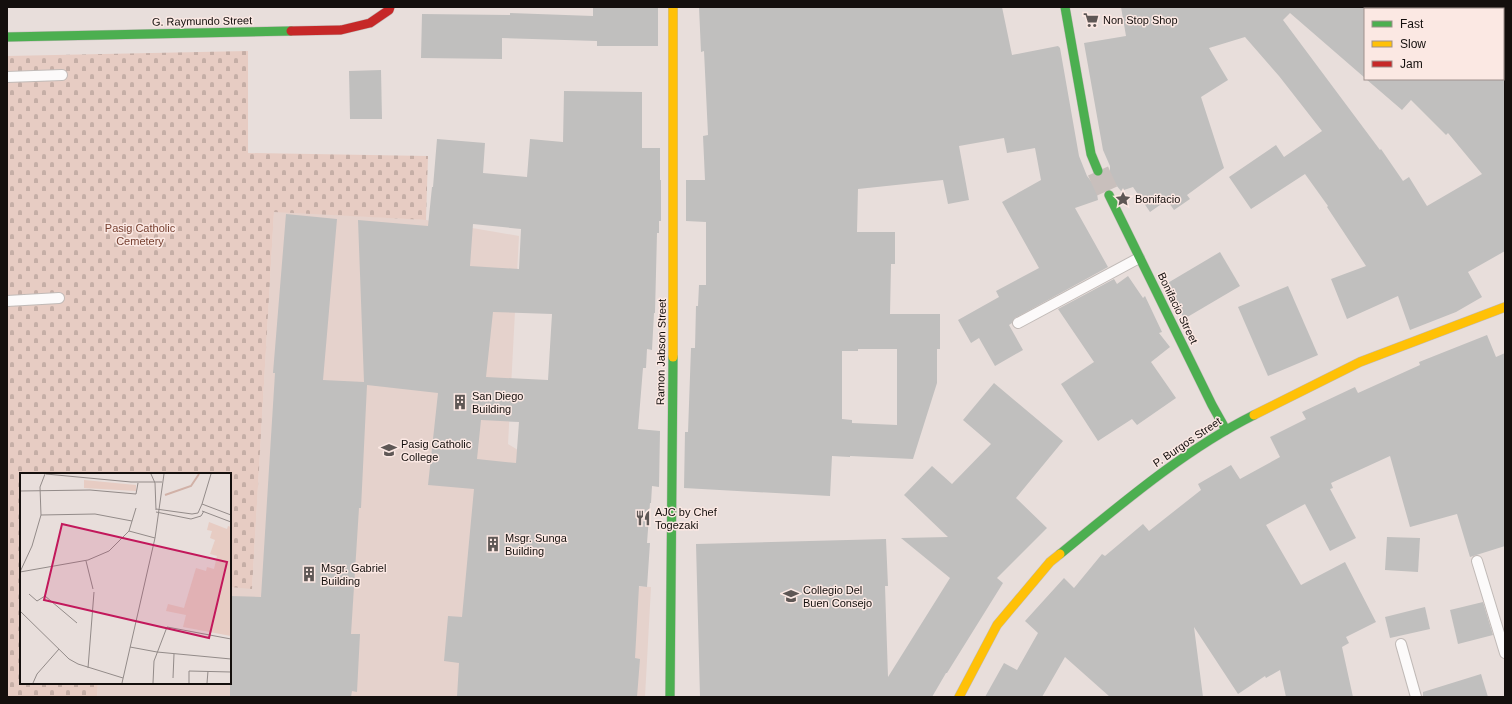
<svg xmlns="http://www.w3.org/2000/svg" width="1512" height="704" viewBox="0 0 1512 704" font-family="Arial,sans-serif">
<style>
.built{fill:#e5d2cc}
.cemetery{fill:url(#cemetery-stones)}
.building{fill:#c0bfbe;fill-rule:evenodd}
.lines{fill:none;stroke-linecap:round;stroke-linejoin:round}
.secondary-tunnel{stroke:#c8bfbc;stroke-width:22;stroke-dasharray:22 11;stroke-linecap:butt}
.lane-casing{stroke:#c1bab7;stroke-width:12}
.street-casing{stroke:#c1bab7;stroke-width:22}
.fast-casing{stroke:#c1bab7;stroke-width:10}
.slow-casing{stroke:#c1bab7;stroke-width:10}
.jam-casing{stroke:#c1bab7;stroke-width:10}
.lane{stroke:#fcfafa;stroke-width:10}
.street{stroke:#fcfafa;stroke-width:20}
.fast{stroke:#4caf50;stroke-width:9}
.slow{stroke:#ffc107;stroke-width:9}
.jam{stroke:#c62828;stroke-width:9}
.labels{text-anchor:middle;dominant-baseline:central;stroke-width:3;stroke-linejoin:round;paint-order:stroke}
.poi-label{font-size:11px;fill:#140f0d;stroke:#fbe8e3;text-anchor:start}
.street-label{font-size:11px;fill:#140f0d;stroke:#fbe8e3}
.park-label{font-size:11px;fill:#753e2e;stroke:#fbe8e3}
.inset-river{fill:none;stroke:#d1b1a7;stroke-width:2}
.inset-road{fill:none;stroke:#938b89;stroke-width:1}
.view{fill:#c2185b;fill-opacity:0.15;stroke:#c2185b;stroke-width:2}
.inset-edge{fill:none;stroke:#140f0d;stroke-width:2}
</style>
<defs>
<pattern id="cemetery-stones" width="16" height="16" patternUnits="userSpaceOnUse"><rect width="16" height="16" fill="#e7ccc3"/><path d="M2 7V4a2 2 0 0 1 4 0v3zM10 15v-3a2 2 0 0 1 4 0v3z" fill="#c5aea6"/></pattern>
</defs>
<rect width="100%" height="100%" fill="#e8dedb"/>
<polygon class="built" points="274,211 426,220 519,236 508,444 528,456 522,581 651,587 645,697 97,697 98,683 230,683 230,587 252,588"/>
<polygon class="cemetery" points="248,51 248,153 428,156 426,220 274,212 252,589 230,587 230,474 21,474 21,683 98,683 97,697 7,697 7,56"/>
<g class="building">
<polygon points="593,7 658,7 658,46 597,46 597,41 502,38 502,59 421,58 422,14 510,15 510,13 593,16"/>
<path d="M699 7H1002L1012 55 1058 46 1060 48 1079 156 1087 176 1091 181 1097 183H1102L1108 179 1110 172V166L1103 150 1084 43 1126 36 1121 7H1365V78L1290 13 1283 20 1380 150 1381 149 1403 181 1409 177 1427 206 1482 174 1448 133 1446 135 1411 100 1402 110 1366 79H1503V61L1505 58V251L1468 272 1482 297 1456 312 1410 330 1398 296 1347 319 1331 279 1366 266 1327 207 1328 206 1305 174 1251 209 1229 177 1276 145 1284 157 1322 131 1279 76 1245 37 1209 48 1228 80 1201 97 1224 168 1187 195 1190 199 1174 210 1167 200 1150 212 1133 187 1121 191 1116 185 1109 183 1103 184 1099 188 1097 194 1098 200 1075 208 1108 267 1015 318 1012 323 1009 325 1023 350 995 366 979 338 971 343 958 320 999 297 996 291 1039 268 1002 202 1041 180 1035 148 1007 153 1004 138 959 146 969 200 948 204 943 180 858 189 857 232H895V264H891L890 314H940V349H937V383L913 459 850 456V457L832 456 830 496 684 488 685 432H688L691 348H695L696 306H698L699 285H706V222L686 221V180H705L703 136 708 135 704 51 701 52ZM858 349H897V425L852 423V420L842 419V351H858Z"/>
<polygon points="381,70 382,119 350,119 349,71"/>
<path d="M564 91 642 92V148H660V180H661V221H659V233H657L655 313H654L652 350 647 349 646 368H643L638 429 660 431 659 487 652 486 651 503H650L647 543H650L647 587 639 586 635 658 640 659 637 697H457L459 663 444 661 448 616 462 617 474 489 428 485 438 393 367 385 361 508H359L351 634H360L357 692 352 691 351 697H230V596L261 597 275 373H273L286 214 337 219 323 380 364 382 358 220 428 226 432 187H433L437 139 485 143 483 173 527 177 530 139 563 142ZM473 224 521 229 519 269 470 266ZM493 312 552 314 548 380 486 377ZM481 420 519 422 516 463 477 459Z"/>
<polygon points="1220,252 1240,286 1184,319 1166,284"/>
<polygon points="1128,276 1143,298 1145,296 1162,332 1159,333 1170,347 1151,362 1176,398 1137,425 1132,419 1098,441 1061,384 1094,362 1058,309 1114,279 1117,284"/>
<polygon points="1288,286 1318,355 1268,376 1238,307"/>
<polygon points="1487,335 1496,357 1505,353 1505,546 1470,557 1457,514 1410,527 1390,456 1331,483 1333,488 1330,489 1356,538 1330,551 1305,504 1266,525 1301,585 1345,562 1376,622 1346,637 1349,643 1342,647 1353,697 1286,697 1280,670 1266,678 1265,676 1238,694 1194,627 1203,697 1110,697 1065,657 1042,697 985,697 1004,663 1017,670 1038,633 1025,621 1064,578 1074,588 1102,554 1105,556 1143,524 1149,531 1201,490 1198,484 1231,465 1240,479 1280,457 1270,437 1306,419 1302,412 1355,387 1358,393 1420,365 1419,362"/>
<polygon points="994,383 1063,441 1016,498 1047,528 997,578 1003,583 947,673 946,673 932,697 700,697 696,544 886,539 888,586 885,586 888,677 950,578 901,538 948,537 904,495 932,466 952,484 991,444 963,420"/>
<polygon points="1387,537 1420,538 1418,572 1385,570"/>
<polygon points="1483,602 1493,635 1458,644 1450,610"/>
<polygon points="1425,607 1430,629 1390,638 1385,617"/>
<polygon points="1481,674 1488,697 1423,697 1423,692"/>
</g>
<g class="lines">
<polyline class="secondary-tunnel" points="1098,171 1109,195"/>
<defs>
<g id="lane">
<polyline points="7,77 62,75"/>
<polyline points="7,301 59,298"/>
<polyline points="1018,323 1139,258"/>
<polyline points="1477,561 1505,653"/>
<polyline points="1401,644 1416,697"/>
</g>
<g id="street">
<polyline points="1452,7 1456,9"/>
<polyline points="1503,33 1505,34"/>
</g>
<g id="fast">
<polyline points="1065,7 1091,154 1098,171"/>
<polyline points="7,37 291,31"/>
<polyline points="1109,195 1212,405 1226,430"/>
<path d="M1060 554C1120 505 1184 450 1254 415"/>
<polyline points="670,697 673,357"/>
</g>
<g id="slow">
<polyline points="673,357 673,7"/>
<polyline points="1254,415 1360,362 1505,307"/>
<polyline points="959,697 997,625 1050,562 1060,554"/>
</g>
<polyline id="jam" points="291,31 341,30 370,23 389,10 390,7"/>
</defs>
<use href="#lane" class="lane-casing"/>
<use href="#street" class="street-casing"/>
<use href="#fast" class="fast-casing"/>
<use href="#slow" class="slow-casing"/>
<use href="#jam" class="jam-casing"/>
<use href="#lane" class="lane"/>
<use href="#street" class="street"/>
<use href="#fast" class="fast"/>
<use href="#slow" class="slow"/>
<use href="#jam" class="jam"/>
</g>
<defs>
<symbol id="supermarket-bare" viewBox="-9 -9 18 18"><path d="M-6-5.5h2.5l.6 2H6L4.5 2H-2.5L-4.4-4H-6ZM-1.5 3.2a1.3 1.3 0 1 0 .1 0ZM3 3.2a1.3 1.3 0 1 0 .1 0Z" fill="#5e5755" stroke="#fbe8e3" stroke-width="2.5" paint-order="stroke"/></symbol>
<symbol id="sight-bare" viewBox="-9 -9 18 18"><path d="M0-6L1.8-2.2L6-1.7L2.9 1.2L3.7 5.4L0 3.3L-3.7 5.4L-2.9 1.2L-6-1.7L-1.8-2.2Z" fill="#5e5755" stroke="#fbe8e3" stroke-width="2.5" paint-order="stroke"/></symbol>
<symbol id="building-bare" viewBox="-9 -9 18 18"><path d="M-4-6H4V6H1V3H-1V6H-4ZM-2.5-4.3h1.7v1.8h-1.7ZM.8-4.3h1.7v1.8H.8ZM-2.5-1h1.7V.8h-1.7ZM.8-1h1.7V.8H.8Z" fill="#5e5755" stroke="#fbe8e3" stroke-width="2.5" paint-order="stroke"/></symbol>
<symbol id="university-bare" viewBox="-9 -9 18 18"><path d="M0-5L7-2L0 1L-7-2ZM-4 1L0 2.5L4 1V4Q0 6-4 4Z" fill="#5e5755" stroke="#fbe8e3" stroke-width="2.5" paint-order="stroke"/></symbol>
<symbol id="restaurant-bare" viewBox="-9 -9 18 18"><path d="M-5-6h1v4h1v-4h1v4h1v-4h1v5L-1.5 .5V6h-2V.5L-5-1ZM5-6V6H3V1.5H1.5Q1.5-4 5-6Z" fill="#5e5755" stroke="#fbe8e3" stroke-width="2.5" paint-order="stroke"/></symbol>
<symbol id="school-bare" viewBox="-9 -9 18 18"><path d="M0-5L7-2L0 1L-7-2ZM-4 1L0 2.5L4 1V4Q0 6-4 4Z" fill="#5e5755" stroke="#fbe8e3" stroke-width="2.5" paint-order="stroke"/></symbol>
</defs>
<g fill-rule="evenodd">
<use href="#supermarket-bare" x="1080" y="9" width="22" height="22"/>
<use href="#sight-bare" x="1112" y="188" width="22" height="22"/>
<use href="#building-bare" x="449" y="391" width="22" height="22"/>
<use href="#university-bare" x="378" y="439" width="22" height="22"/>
<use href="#restaurant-bare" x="632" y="507" width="22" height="22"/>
<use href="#building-bare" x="482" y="533" width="22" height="22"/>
<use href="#building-bare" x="298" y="563" width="22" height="22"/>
<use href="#school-bare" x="780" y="585" width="22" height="22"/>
</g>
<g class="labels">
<g class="poi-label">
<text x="1103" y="20">Non Stop Shop</text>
<text x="1135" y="199">Bonifacio</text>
<text x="472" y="396">San Diego<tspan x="472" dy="13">Building</tspan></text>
<text x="401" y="444">Pasig Catholic<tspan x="401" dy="13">College</tspan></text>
<text x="655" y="512">AJC by Chef<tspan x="655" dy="13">Togezaki</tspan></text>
<text x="505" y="538">Msgr. Sunga<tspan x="505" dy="13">Building</tspan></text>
<text x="321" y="568">Msgr. Gabriel<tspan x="321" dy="13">Building</tspan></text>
<text x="803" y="590">Collegio Del<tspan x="803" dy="13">Buen Consejo</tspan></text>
</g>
<g class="street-label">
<text transform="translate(202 21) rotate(-1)">G. Raymundo Street</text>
<text transform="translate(1178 308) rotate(64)">Bonifacio Street</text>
<text transform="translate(661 352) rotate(-89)">Ramon Jabson Street</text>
<text transform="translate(1187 442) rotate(-34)">P. Burgos Street</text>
</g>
<g class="park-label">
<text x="140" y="228">Pasig Catholic<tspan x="140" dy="13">Cemetery</tspan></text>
</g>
</g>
<g transform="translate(20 473)">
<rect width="211" height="211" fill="#e8dedb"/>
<path d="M189 49 207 56 208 53 211 54V163L163 154 166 142 146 138 148 131 164 135 176 95 186 98 187 94 194 96 197 83 190 81 195 67 190 65 192 58 187 57Z" fill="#e7ccc3"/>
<path d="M64 7 116 12V18L64 15Z" fill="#e7ccc3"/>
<path class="inset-river" d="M145 22 171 13 179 1"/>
<path class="inset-road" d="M26 1 111 9H142M131 1 135 10 136 37M0 18 70 17 116 21 118 10M182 31 191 1M182 31 211 42M136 36 172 41 178 40 182 31M182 38 211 49M136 39 171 46 181 43 184 38M21 42 75 41 112 48M109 58 116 35M66 88 73 116M0 99 12 73 21 42 20 14 25 1M0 99 68 87 89 78 109 58 135 65M9 121 17 128 25 123 57 150M0 138 49 186 58 191 103 205M110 174 137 179 211 186M68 195 74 119M153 205 154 181M13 210 17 201 39 176M102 210 135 65 144 1M133 210 134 188 147 154 211 166M169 210V198L211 199M187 210 188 198"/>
<path class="view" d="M42 51 207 89 189 165 24 127Z"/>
<rect width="211" height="211" class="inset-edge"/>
</g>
<rect width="1512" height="704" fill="none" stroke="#140f0d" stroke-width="16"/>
<rect x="1364" y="8" width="140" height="72" fill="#fbe8e3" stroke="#9f918d"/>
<rect x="1372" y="21" width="20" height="6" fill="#4caf50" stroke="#9f918d"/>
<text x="1400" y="28" font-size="12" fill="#140f0d">Fast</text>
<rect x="1372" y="41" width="20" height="6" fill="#ffc107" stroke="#9f918d"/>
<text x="1400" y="48" font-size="12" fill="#140f0d">Slow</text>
<rect x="1372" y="61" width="20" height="6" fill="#c62828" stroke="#9f918d"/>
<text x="1400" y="68" font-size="12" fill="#140f0d">Jam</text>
</svg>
